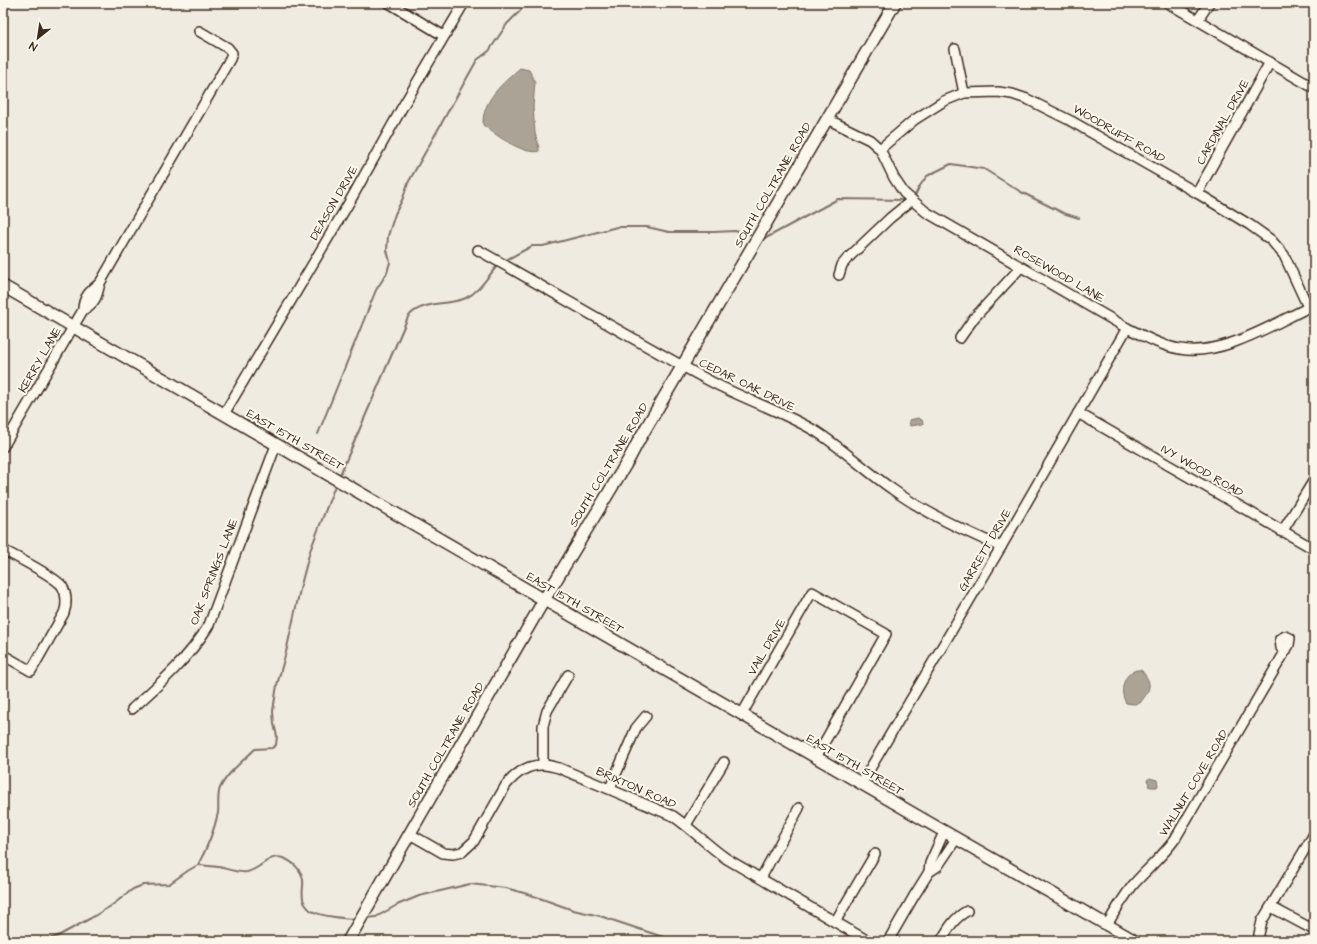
<svg xmlns="http://www.w3.org/2000/svg" width="1317" height="944" viewBox="0 0 1317 944" font-family="'Architects Daughter',sans-serif">
<style>
.water{fill:#aca397;stroke:#7f7367}
.lines{fill:none;stroke-linecap:round;stroke-linejoin:round}
.stream{stroke:#7f7367;stroke-width:2}
.minor-casing{stroke:#3b2a1e;stroke-width:12}
.major-casing{stroke:#3b2a1e;stroke-width:14}
.minor{stroke:#fbf7ec;stroke-width:9}
.major{stroke:#fbf7ec;stroke-width:11}
.labels{text-anchor:middle;dominant-baseline:central;stroke-width:4;stroke-linejoin:round;paint-order:stroke}
.street-label{font-size:12px;fill:#3b2a1e;stroke:#fbf7ec}
</style>
<rect width="100%" height="100%" fill="#f0ebe0"/>
<filter id="ink" filterUnits="userSpaceOnUse"><feTurbulence type="fractalNoise" baseFrequency=".025" numOctaves="2"/><feDisplacementMap in="SourceGraphic" scale="8" xChannelSelector="R" yChannelSelector="G"/><feConvolveMatrix kernelMatrix="1 2 1 2 8 2 1 2 1" color-interpolation-filters="sRGB"/></filter>
<g filter="url(#ink)">
<g class="water">
<path d="M520 68 529 70 535 82 533 107 535 133 539 148V151C525 156 494 134 483 125 482 100 503 83 520 68Z"/>
<polygon points="918,418 922,420 923,424 910,426 909,420"/>
<path d="M1137 670H1141C1153 683 1151 689 1140 703L1134 704 1126 703C1119 692 1123 673 1137 670Z"/>
<polygon points="1150,778 1157,780 1158,785 1157,787 1151,787 1148,786 1149,784 1147,780"/>
</g>
<g class="lines">
<g class="stream">
<polyline points="914,198 919,187 927,176 951,164 984,169 1021,192 1063,213 1079,218"/>
<polyline points="763,237 766,238 838,199 907,200"/>
<polyline points="506,260 532,246 543,246 617,227 647,227 669,232 714,232 735,231 755,235"/>
<polyline points="318,434 376,290 387,273 390,262 387,250 388,236 395,214 403,198 408,183 477,60 489,51 507,24 521,10 524,3"/>
<path d="M339 477 408 317C421 300 448 306 466 298 480 291 488 276 498 265"/>
<path d="M198 865C207 848 214 831 218 813 219 805 217 795 220 788 227 773 244 760 255 749L272 748 276 745 277 736 274 724 273 711 277 685 286 652 301 585 310 551 336 483"/>
<path d="M198 865C206 866 215 866 223 868 230 870 239 873 247 872 261 869 268 854 283 858 292 861 302 870 303 880 304 887 300 897 305 904 307 907 310 911 314 912 321 916 348 919 356 919"/>
<polyline points="367,918 376,917 397,905 419,896 470,884 506,888 531,895 573,910 600,916 675,941"/>
<polyline points="43,941 58,936 91,918 111,906 133,889 143,885 169,884 189,870 198,865"/>
</g>
<defs>
<g id="minor">
<polyline points="389,3 444,36"/>
<polyline points="1168,3 1314,88"/>
<polyline points="1198,20 1209,3"/>
<polyline points="955,49 964,93"/>
<path d="M827 119 870 140 880 149 894 178 904 193 926 212 1127 328C1144 336 1161 346 1180 349 1223 357 1276 322 1314 305"/>
<polyline points="880,149 914,120 944,101 964,93 998,92 1012,94 1027,99 1071,121 1197,193 1250,225 1271,240 1284,255 1308,307"/>
<polyline points="1197,193 1270,62"/>
<path d="M478 250C555 293 630 338 708 380 743 399 782 411 817 432 843 449 866 471 892 489 925 513 963 530 1001 547"/>
<polyline points="839,275 842,265 847,259 890,218 911,201"/>
<path d="M83 310C83 297 90 291 100 283"/>
<polyline points="960,338 974,318 1021,267"/>
<polyline points="1078,413 1314,549"/>
<polyline points="224,414 350,201 403,106 464,3"/>
<path d="M3 447 83 310C96 303 97 296 100 283L230 59 232 53 228 48 199 31"/>
<polyline points="1282,532 1314,480"/>
<path d="M3 550C15 556 55 577 62 586 67 594 67 605 64 613L31 671 3 655"/>
<path d="M132 709C161 683 188 659 209 625L276 445"/>
<polyline points="742,714 812,592 886,634 816,757"/>
<polyline points="543,764 543,726 547,711 568,675"/>
<polyline points="861,784 1001,547 1127,328"/>
<polyline points="610,788 636,728 646,716"/>
<polyline points="686,825 724,762"/>
<path d="M410 834 443 853 453 854 462 852 474 841 506 785C515 774 528 764 544 765 549 765 554 767 559 768L673 816C692 829 708 846 727 859L868 941"/>
<polyline points="929,872 930,863 944,832"/>
<polyline points="761,878 799,808"/>
<polyline points="1271,907 1314,930"/>
<polyline points="835,922 875,854"/>
<path d="M1107 925C1115 911 1123 898 1133 885 1147 869 1163 856 1175 839L1289 645 1290 638 1285 636 1280 639 1281 648 1286 651"/>
<polyline points="888,941 914,896 929,872 938,866 956,839"/>
<path d="M941 941C948 929 954 918 967 911"/>
<polyline points="1259,941 1259,934 1262,921 1314,834"/>
</g>
<g id="major">
<polyline points="3,286 926,821 1135,941"/>
<polyline points="348,941 544,600 629,459 639,440 895,3"/>
</g>
</defs>
<use href="#minor" class="minor-casing"/>
<use href="#major" class="major-casing"/>
<use href="#minor" class="minor"/>
<use href="#major" class="major"/>
</g>
</g>
<g class="labels">
<g class="street-label">
<text transform="translate(1223 122) rotate(-61)">CARDINAL DRIVE</text>
<text transform="translate(1119 134) rotate(30)">WOODRUFF ROAD</text>
<text transform="translate(773 185) rotate(-60)">SOUTH COLTRANE ROAD</text>
<text transform="translate(334 203) rotate(-60)">DEASON DRIVE</text>
<text transform="translate(1059 274) rotate(30)">ROSEWOOD LANE</text>
<text transform="translate(40 360) rotate(-60)">KERRY LANE</text>
<text transform="translate(747 385) rotate(26)">CEDAR OAK DRIVE</text>
<text transform="translate(295 440) rotate(30)">EAST 15TH STREET</text>
<text transform="translate(609 465) rotate(-59)">SOUTH COLTRANE ROAD</text>
<text transform="translate(1202 471) rotate(30)">IVY WOOD ROAD</text>
<text transform="translate(985 550) rotate(-60)">GARRETT DRIVE</text>
<text transform="translate(214 572) rotate(-69)">OAK SPRINGS LANE</text>
<text transform="translate(575 603) rotate(30)">EAST 15TH STREET</text>
<text transform="translate(767 647) rotate(-60)">VAIL DRIVE</text>
<text transform="translate(446 745) rotate(-60)">SOUTH COLTRANE ROAD</text>
<text transform="translate(855 765) rotate(30)">EAST 15TH STREET</text>
<text transform="translate(1194 783) rotate(-59)">WALNUT COVE ROAD</text>
<text transform="translate(636 788) rotate(24)">BRIXTON ROAD</text>
</g>
</g>
<rect width="1317" height="944" fill="none" stroke="#fbf7ec" stroke-width="16"/>
<rect x="8" y="8" width="1301" height="928" fill="none" stroke="#3b2a1e" stroke-width="1.5" filter="url(#ink)"/>
<g transform="translate(38 38) rotate(210)" stroke="#fbf7ec" stroke-width="3" paint-order="stroke">
<path d="M0-3L7 15L0 10L-7 15Z" fill="#3b2a1e"/>
<text y="-6" font-size="11" font-weight="bold" text-anchor="middle" fill="#3b2a1e">N</text>
</g>
</svg>
